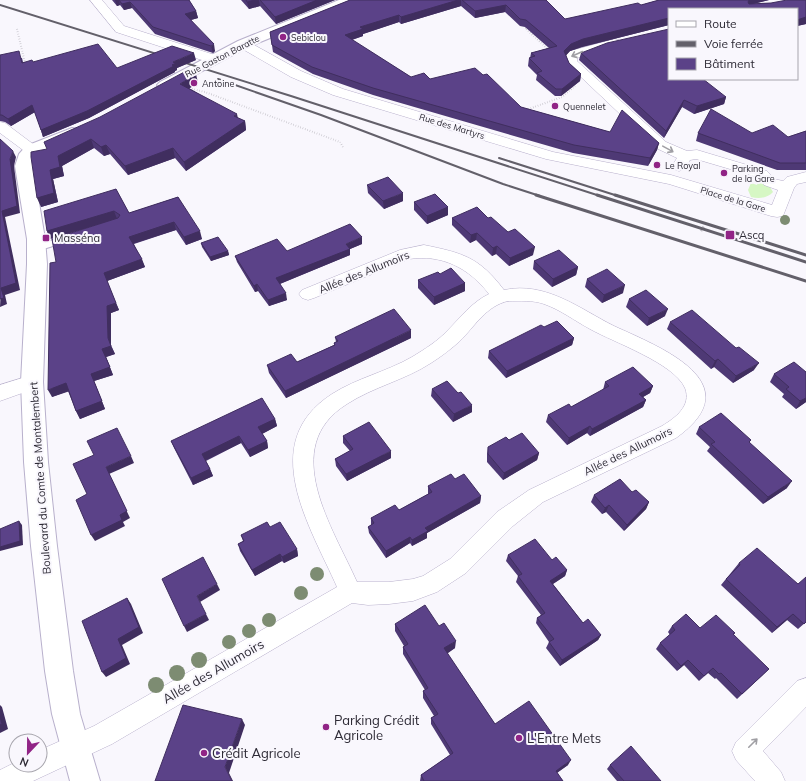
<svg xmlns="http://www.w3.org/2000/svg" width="806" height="781" viewBox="0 0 806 781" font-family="Mulish,sans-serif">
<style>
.green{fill:#d6f7c4}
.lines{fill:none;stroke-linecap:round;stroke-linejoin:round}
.lane-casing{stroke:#b8b0cc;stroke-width:2}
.street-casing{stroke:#b8b0cc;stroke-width:1}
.secondary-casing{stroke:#b8b0cc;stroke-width:2}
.path-far1{stroke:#bab8bf;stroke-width:2;stroke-dasharray:0.5 2;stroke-linecap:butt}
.path{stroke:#bab8bf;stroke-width:2.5;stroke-dasharray:1 3;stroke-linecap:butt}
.lane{fill:#fff;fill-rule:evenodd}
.street{fill:#fff;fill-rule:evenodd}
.secondary{fill:#fff;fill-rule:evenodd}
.rail-far1{stroke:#63606a;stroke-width:2}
.rail{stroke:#63606a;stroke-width:3}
.tree{fill:#7d8c72}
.wall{fill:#4e3975}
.shaded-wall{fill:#402e5f}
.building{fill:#5b4288;stroke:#402e5f}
.oneway{stroke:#a09fa4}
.poi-dot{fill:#912486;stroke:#f9f7fd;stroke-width:1.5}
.labels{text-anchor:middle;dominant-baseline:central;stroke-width:4;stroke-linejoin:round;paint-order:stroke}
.far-poi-label{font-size:9px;fill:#2d2a35;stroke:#f9f7fd;text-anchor:start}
.far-street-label{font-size:9px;fill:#2d2a35;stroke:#f9f7fd}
.poi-label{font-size:11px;fill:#2d2a35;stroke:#f9f7fd;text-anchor:start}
.street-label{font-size:11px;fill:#2d2a35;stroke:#f9f7fd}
.near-street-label{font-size:13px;fill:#2d2a35;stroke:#f9f7fd}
.near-poi-label{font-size:13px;fill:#2d2a35;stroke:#f9f7fd;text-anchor:start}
</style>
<rect width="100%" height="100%" fill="#f9f7fd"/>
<path class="green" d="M760 177 761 183 770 187 773 192C768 198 759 199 751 197L748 190 751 183 757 185Z"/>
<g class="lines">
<defs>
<polygon id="lane" points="66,236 69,237 70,239 69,241 37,251 33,248 34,246"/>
<g id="street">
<polygon points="90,0 102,0 124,26 218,56 219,59 218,62 208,62 116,32"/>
<polygon points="615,39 619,40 621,43 619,46 577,58 577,61 666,142 687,151 697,150 767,171 774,179 783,181 787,177 806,172 806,182 797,184 794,188 783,216 777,217 771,216 669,184 546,159 333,95 291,77 239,47 237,44 239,41 247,41 301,71 343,89 553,152 671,175 772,205 778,190 764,185 757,177 696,159 690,160 684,169 679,171 674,169 672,166 677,158 656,148 565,62 564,58 567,52"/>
<polygon points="0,122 5,123 37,147 39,150 37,153 32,154 27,153 0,133"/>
<path d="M424 245C463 253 479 257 504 290 546 281 580 309 614 326 660 347 753 383 676 438L543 502 513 526 466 573 437 592 413 601 389 604 368 605 352 603 112 744 33 781H0V770L16 762V765H40V750L94 726 337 587C310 526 256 443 332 394 357 378 386 372 412 357 425 349 438 341 448 330 461 317 472 302 489 294 469 268 442 254 409 259L314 298 308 300 302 298 299 294 302 290 400 250ZM508 301C520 301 533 300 544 304 561 310 575 321 590 329 613 342 674 363 685 388 692 406 675 418 662 426L529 490 497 512 450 559 423 576 413 579 389 582H357C333 528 278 447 347 404 373 387 405 380 431 363 442 356 451 349 460 341 475 326 486 306 508 301Z"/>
<polygon points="32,375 39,377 41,382 39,387 0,401 0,385"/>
<polygon points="806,678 806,707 763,751 781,772 785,781 755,781 736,760 732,751 736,742 797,681"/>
</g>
<g id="secondary">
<polygon points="339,0 358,0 356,3 248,47 170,88 165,90 160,88 157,85 160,82 238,41"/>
<polygon points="72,128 78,129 80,133 78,137 38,154 35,156 33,166 45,239 47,264 43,382 48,462 57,546 73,671 80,714 100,781 70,781 52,714 45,671 31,546 24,462 21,382 27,264 27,239 15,166 19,154 26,146"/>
</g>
</defs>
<use href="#lane" class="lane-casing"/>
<use href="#street" class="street-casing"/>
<use href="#secondary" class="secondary-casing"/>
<g class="path-far1">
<polyline points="528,27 525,28 549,50"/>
<polyline points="17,29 25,63 27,63"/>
<polyline points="192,89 205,92 340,142 343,147"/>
<polyline points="526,110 562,97 575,86"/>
</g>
<polyline class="path" points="701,231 707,221"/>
<use href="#lane" class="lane"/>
<use href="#street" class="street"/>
<use href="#secondary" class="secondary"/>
<g class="rail-far1">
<polyline points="0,5 291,96 600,196"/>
<polyline points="218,79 321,115 503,184 540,196"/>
<polyline points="499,158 618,196"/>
</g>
<g class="rail">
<polyline points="536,195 806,281"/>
<polyline points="597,195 806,262"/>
<polyline points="615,195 806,255"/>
</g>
</g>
<g class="tree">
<circle cx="785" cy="220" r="5"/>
<circle cx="317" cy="574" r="7"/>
<circle cx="301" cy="593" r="7"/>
<circle cx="269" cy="620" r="7"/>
<circle cx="249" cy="631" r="7"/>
<circle cx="229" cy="642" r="7"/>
<circle cx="199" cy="660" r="8"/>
<circle cx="177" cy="673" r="8"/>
<circle cx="156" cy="685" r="8"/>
</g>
<g class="wall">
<polygon points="112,0 189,0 196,11 198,18 191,20 215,51 213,53 155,34 132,8 124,10 120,5 117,6"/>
<polygon points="241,0 335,0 276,24 260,6 249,9"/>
<polygon points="350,0 546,0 565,19 641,5 659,0 769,0 753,4 771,3 806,0 806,24 797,26 669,9 669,25 582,47 570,51 566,55 569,63 581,74 580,81 561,96 555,96 536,80 537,75 528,66 529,58 530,58 531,53 549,48 525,27 520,26 505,12 475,18 461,6 401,24 399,22 363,34 363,36 352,40 411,77 430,79 483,75 521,107 610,132 659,143 657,150 648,166 573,153 373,95 313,74 273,52 270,32"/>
<polygon points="581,53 669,79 726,97 724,104 694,114 682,107 664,138 579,60"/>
<polygon points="0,55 22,58 23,62 33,62 117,68 196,60 177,68 177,70 175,71 175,72 89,118 43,137 35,112 11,126 5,122 0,121"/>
<polygon points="198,83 189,88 238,118 245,121 246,130 186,171 175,158 128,175 110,154 104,156 94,148 62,166 64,176 53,179 58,202 41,207 47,149"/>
<polygon points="806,131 806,170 777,170 696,141 698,133 752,133 788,137"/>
<polygon points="367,185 403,201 384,209 368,193"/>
<polygon points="116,189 129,213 178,197 202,239 186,245 176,230 134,244 145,267 107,281 119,310 111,313 111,345 115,354 106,357 113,375 94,381 105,409 80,419 76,411 68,391 52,397 56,262 117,219 50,239 47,231"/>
<polygon points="414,202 448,207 448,215 427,224 414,210"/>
<polygon points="452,218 488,218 533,255 509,266 496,254 492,256 476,240 470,243 452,225"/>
<polygon points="201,243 228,251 229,255 211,261 202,247"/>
<polygon points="362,244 350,249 350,255 280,284 287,300 269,306 258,291 255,292 237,262 235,256"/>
<polygon points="534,261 578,267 576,275 552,287 533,269"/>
<polygon points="440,274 465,283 465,291 434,305 418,288 418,280"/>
<polygon points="587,279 623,293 602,303 585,287"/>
<polygon points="629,299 665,316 647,326 626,307"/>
<polygon points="670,322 754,370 733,383 714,367 711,369 667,329"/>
<polygon points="544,327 574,338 572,345 506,378 488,358 489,351"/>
<polygon points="335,337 411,338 286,398 269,373 267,365 297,362 334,345 334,343 336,342"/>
<polygon points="806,372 806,402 796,409 782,397 784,394 770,382 774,374"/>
<polygon points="605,382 653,386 650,393 643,397 646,400 643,407 590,436 587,433 567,445 546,422 548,415 571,407 603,390"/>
<polygon points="432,389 472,412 453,422 431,396"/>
<polygon points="275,419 277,426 262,434 267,441 268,448 250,457 241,443 206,461 210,469 213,476 193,485 174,448 171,441"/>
<polygon points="699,427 787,488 763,504 707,451 710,447 696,434"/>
<polygon points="343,436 391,458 347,481 336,466 335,459 350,451 343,443"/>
<polygon points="509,440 539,453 537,460 503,480 487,462 487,454 488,447"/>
<polygon points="455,479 481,496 480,503 427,533 427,538 412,546 410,543 386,558 369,533 368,527 371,525 371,518 399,510 428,494 428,486"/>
<polygon points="632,492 649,502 646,509 624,531 606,512 602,514 591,502 594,495"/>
<polygon points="270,527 297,549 298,556 284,563 282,561 255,576 240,551 238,544 243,541 241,535"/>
<polygon points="508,555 552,560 567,570 565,576 553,584 583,623 601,635 598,640 560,666 546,648 549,642 536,623 537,618 541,615 516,582 518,576 506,561"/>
<polygon points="739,563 806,622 798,629 787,620 772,633 721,585"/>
<polygon points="395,624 439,626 455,648 447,653 495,724 568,765 557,773 563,781 420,781 421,775 450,755 431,724 431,718 434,716 423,698 423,691 425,690 403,654 403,647 404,646 395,631"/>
<polygon points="672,626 700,628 735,633 733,635 769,669 737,699 716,678 715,679 708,673 699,681 684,665 677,671 656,649 660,643 670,635 668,632"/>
<polygon points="610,765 661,781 617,781 607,769"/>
</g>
<g class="shaded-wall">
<polygon points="115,0 119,0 120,5 117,6"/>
<polygon points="255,0 259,0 260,6 249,9 247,2"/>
<polygon points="317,0 335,0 276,24 275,17"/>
<polygon points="458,0 461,0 461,6 401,24 401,17"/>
<polygon points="749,0 769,0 749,5 748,2"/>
<polygon points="130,2 132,8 124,10 122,4"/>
<polygon points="506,5 505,12 475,18 475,11"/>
<polygon points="196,11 198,18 187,21 185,14"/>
<polygon points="399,15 399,22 363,34 363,36 345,42 345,35 360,27"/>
<polygon points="806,17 806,24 797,26 797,20"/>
<polygon points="669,18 669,25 582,47 570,51 563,59 564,51 571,44 583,39"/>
<polygon points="214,44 215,51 213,53 211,46"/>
<polygon points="194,53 196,60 177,68 177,70 175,71 175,72 89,118 43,137 41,130 173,62"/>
<polygon points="196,74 198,83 182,93 180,84"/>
<polygon points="581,74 580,81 561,96 562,89"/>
<polygon points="726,97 724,104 694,114 697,106"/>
<polygon points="684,100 682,107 664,138 666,131"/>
<polygon points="32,105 35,112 11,126 8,119"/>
<polygon points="237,114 239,123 234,116"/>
<polygon points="245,121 246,130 186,171 184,162"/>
<polygon points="91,139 94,148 62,166 64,176 53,179 58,202 41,207 37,198 50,170 58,156"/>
<polygon points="659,143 657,150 648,166 650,158"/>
<polygon points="106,145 110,154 104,156 101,147"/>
<polygon points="173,148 175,158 128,175 125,166"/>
<polygon points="13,151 16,157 14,166 20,213 5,217 20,290 5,295 7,304 0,307 1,288 2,211 10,159"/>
<polygon points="403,193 403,201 384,209 383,201"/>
<polygon points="448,207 448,215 427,224 427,216"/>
<polygon points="114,211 117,219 50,239 47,231"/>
<polygon points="174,222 176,230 132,244 129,237"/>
<polygon points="200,231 202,239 186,245 184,237"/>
<polygon points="477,233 476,240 470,243 471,235"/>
<polygon points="362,237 362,244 350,249 350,255 277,285 276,278 346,244"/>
<polygon points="497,246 496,254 492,256 493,248"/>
<polygon points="535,247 533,255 509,266 510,258"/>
<polygon points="228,251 229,255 211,261 210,257"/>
<polygon points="142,259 145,267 107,281 104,273"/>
<polygon points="578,267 576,275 552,287 553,279"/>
<polygon points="465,283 465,291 434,305 434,297"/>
<polygon points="257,284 258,291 255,292 254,286"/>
<polygon points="625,285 623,293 602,303 604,295"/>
<polygon points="286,293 287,300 269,306 268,300"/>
<polygon points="116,303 119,310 111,313 111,345 108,338 107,306"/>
<polygon points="668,309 665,316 647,326 649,318"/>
<polygon points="411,330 411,338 286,398 285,391"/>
<polygon points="574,338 572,345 506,378 507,371"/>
<polygon points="111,346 115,354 106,357 113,375 94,381 105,409 80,419 76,411 91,374 102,349"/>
<polygon points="718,359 714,367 711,369 715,361"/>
<polygon points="759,363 754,370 733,383 736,376"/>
<polygon points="66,383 70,391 52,397 48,390"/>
<polygon points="653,386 650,393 636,401 639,394"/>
<polygon points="806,398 806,402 796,409 800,401"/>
<polygon points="646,400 643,407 590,436 592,429"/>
<polygon points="472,405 472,412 453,422 454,414"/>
<polygon points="275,419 277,426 260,435 258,427"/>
<polygon points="590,426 587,433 567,445 569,438"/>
<polygon points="239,436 241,443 204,461 202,454"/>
<polygon points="267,441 268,448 250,457 248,450"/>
<polygon points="391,451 391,458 347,481 346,474"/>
<polygon points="539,453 537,460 503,480 504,473"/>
<polygon points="131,456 134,463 109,474 130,518 123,522 125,526 95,541 91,535 120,515 106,467"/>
<polygon points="210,469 213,476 193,485 191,478"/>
<polygon points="792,481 787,488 763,504 768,497"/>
<polygon points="481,496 480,503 427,533 427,538 412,546 412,540 425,528"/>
<polygon points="649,502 646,509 624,531 627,525"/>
<polygon points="609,505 606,512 602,514 605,508"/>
<polygon points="19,521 22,525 23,545 0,551 0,547"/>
<polygon points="410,537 410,543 386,558 386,551"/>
<polygon points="297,549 298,556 284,563 282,557"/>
<polygon points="280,554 282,561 255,576 252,570"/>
<polygon points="567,570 565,576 548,587 550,581"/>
<polygon points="217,584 220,590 200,602 197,596"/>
<polygon points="127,598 131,604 143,633 122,645 130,664 106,677 102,672 118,639"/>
<polygon points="206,614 209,620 187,632 184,626"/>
<polygon points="793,614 787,620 772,633 777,627"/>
<polygon points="601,635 598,640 560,666 562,660"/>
<polygon points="456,641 455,648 444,656 444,648"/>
<polygon points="688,660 684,665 677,671 681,666"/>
<polygon points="0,705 2,707 8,729 0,733"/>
<polygon points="242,719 245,725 229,773 233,781 232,781 225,767"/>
<polygon points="571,760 568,765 552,776 556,771"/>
</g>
<g class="building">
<polygon points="119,0 189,0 196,11 185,14 214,44 211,46 153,27 130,2 122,4"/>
<polygon points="246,0 255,0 247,2"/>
<polygon points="260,0 317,0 275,17"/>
<polygon points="350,0 458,0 401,17 399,15 360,27 363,29 345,35 411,77 424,73 430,79 475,68 483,75 487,74 521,107 610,132 622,110 659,143 650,158 574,145 373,88 312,67 272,45 270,32"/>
<polygon points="462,0 546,0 565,19 638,3 641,5 659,0 749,0 748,2 749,4 771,3 787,0 806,0 806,17 797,20 797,9 669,9 669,18 583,39 571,44 564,51 569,63 581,74 562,89 556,89 537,73 542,71 529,58 535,56 531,53 557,46 526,20 520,19 506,5 475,11"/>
<polygon points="669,29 669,79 703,79 726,97 697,106 684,100 666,131 581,53 607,43"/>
<polygon points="98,44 117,68 172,46 194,53 173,62 176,63 172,65 174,66 87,111 41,130 32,105 8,119 2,115 0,115 0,55 19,51 22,63 32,60 33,62"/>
<polygon points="188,70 196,74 180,84 237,114 234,116 245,121 184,162 173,148 125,166 106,145 101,147 91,139 58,156 60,167 50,170 54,193 37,198 31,157 31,152 47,149 44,142 100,117"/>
<polygon points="711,109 752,133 773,125 788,137 806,131 806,163 780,163 698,133"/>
<polygon points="0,139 13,151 10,159 17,206 2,211 16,283 1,288 4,298 0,299"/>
<polygon points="388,177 403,193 383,201 367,185"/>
<polygon points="116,189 129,213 178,197 200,231 184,237 174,222 129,237 142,259 104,273 116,303 107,306 108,338 111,346 102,349 110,367 91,374 102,401 76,411 66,383 48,390 50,263 56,262 52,239 118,218 120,215 114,211 47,231 44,211"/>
<polygon points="435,194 448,207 427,216 414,202"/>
<polygon points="477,207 488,218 491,217 508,232 515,229 535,247 510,258 497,246 493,248 477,233 471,235 452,218"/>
<polygon points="350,224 362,237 346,244 350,249 276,278 286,293 268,300 257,284 254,286 235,256 277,239 287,251"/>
<polygon points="218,237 228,251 210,257 201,243"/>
<polygon points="559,250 578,267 553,279 534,261"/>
<polygon points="451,268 465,283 434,297 418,280 438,272 440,274"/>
<polygon points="607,269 625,285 604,295 587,279"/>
<polygon points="646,290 668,309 649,318 629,299"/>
<polygon points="394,309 411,330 285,391 267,365 291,354 297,362 335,345 334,343 338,341 335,337"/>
<polygon points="692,310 736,348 739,347 759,363 736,376 718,359 715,361 670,322"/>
<polygon points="557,321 574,338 507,371 489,351 541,325 544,327"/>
<polygon points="794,362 806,372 806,398 800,401 786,389 789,387 774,374"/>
<polygon points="633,367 653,386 639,394 646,400 592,429 590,426 569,438 548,415 569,404 571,407 609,386 605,382"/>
<polygon points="447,381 458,393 461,392 472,405 454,414 432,389"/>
<polygon points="262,398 275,419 258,427 267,441 248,450 239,436 202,454 210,469 191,478 171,441"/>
<polygon points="721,413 751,440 749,442 792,481 768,497 711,444 715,442 699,427"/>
<polygon points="369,422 391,451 346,474 335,459 353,449 343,436"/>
<polygon points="117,428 131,456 106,467 127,511 120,515 122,520 91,535 76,500 87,494 73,464 94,455 87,441"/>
<polygon points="522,433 539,453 504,473 488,454 488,447 506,437 509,440"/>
<polygon points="451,474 455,479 464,474 481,496 425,528 428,531 412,540 410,537 386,551 368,527 374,523 371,518 395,505 399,510 432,492 428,486"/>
<polygon points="620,479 632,492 636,490 649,502 627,525 609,505 605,508 594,495"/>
<polygon points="19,521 20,541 0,547 0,529"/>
<polygon points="267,522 270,527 280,522 297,549 282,557 280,554 252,570 238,544 244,541 241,535"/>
<polygon points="535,539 552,560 556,557 567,570 550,581 583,623 588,619 601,635 562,660 549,642 554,639 537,618 545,613 518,576 522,574 508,555"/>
<polygon points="757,548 798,584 806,577 806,622 804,624 793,614 777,627 726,579 740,565 739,563"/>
<polygon points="203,557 217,584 197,596 206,614 184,626 162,579"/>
<polygon points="127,598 139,627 118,639 126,658 102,672 82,621"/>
<polygon points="425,605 439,626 444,623 456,641 444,648 495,724 529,701 571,760 556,771 563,781 424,781 421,775 453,753 431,718 438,714 423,691 428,688 403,647 408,644 395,624"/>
<polygon points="686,614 700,628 716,615 735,633 733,634 769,669 742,694 721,673 719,674 713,668 704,676 688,660 681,666 660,643 675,630 672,626"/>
<polygon points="183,705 242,719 225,767 232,781 155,781"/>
<polygon points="0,717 2,724 0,725"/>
<polygon points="631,746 661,781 624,781 610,765"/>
</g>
<defs><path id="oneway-shaft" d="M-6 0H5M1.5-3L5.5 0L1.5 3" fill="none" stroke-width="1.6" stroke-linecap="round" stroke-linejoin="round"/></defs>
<g class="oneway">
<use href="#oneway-shaft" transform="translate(577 54) rotate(156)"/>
<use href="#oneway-shaft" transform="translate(668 149) rotate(29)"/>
<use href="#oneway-shaft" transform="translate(753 743) rotate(-45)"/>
</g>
<g class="poi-dot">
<circle cx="283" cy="37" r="4"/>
<circle cx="194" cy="83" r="4"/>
<circle cx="555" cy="106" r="4"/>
<circle cx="657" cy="165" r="4"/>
<circle cx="724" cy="173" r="4"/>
<rect x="725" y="230" width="10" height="10" rx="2"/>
<rect x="42" y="234" width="8" height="8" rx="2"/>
<circle cx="326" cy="727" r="4"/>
<circle cx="519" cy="738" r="4"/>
<circle cx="204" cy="753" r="4"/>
</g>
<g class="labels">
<g class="far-poi-label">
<text x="291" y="37">Sebiclou</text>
<text x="202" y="83">Antoine</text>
<text x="563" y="106">Quennelet</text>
<text x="665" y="165">Le Royal</text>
<text x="732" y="168">Parking<tspan x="732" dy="10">de la Gare</tspan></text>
</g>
<g class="far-street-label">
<text transform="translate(222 56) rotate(-27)">Rue Gaston Baratte</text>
<text transform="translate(452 126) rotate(17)">Rue des Martyrs</text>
<text transform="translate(733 199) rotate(17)">Place de la Gare</text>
</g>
<g class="poi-label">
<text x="739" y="235">Ascq</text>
<text x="54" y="238">Masséna</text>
</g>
<g class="street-label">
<text transform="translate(364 272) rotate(-22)">Allée des Allumoirs</text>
<text transform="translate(628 451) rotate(-26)">Allée des Allumoirs</text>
<text transform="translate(40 478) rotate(-94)">Boulevard du Comte de Montalembert</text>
</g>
<g class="near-street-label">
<text transform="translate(213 671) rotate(-30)">Allée des Allumoirs</text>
</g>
<g class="near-poi-label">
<text x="334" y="720">Parking Crédit<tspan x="334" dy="15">Agricole</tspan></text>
<text x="527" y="738">L'Entre Mets</text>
<text x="212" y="753">Crédit Agricole</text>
</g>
</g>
<rect x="668" y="8" width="130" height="72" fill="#f9f7fd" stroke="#a7a5ad"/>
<rect x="676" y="21" width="20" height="6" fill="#ffffff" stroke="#a7a5ad"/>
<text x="704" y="28" font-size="12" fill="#2d2a35">Route</text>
<rect x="676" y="41" width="20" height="6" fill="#63606a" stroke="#a7a5ad"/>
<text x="704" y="48" font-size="12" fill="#2d2a35">Voie ferrée</text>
<rect x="676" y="58" width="20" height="12" fill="#5b4288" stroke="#a7a5ad"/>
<text x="704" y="68" font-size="12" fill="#2d2a35">Bâtiment</text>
<g transform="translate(28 753) rotate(202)"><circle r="19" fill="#f9f7fd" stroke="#a7a5ad"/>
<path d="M0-3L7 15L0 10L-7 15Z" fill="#912486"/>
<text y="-6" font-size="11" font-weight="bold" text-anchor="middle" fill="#2d2a35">N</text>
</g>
</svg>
